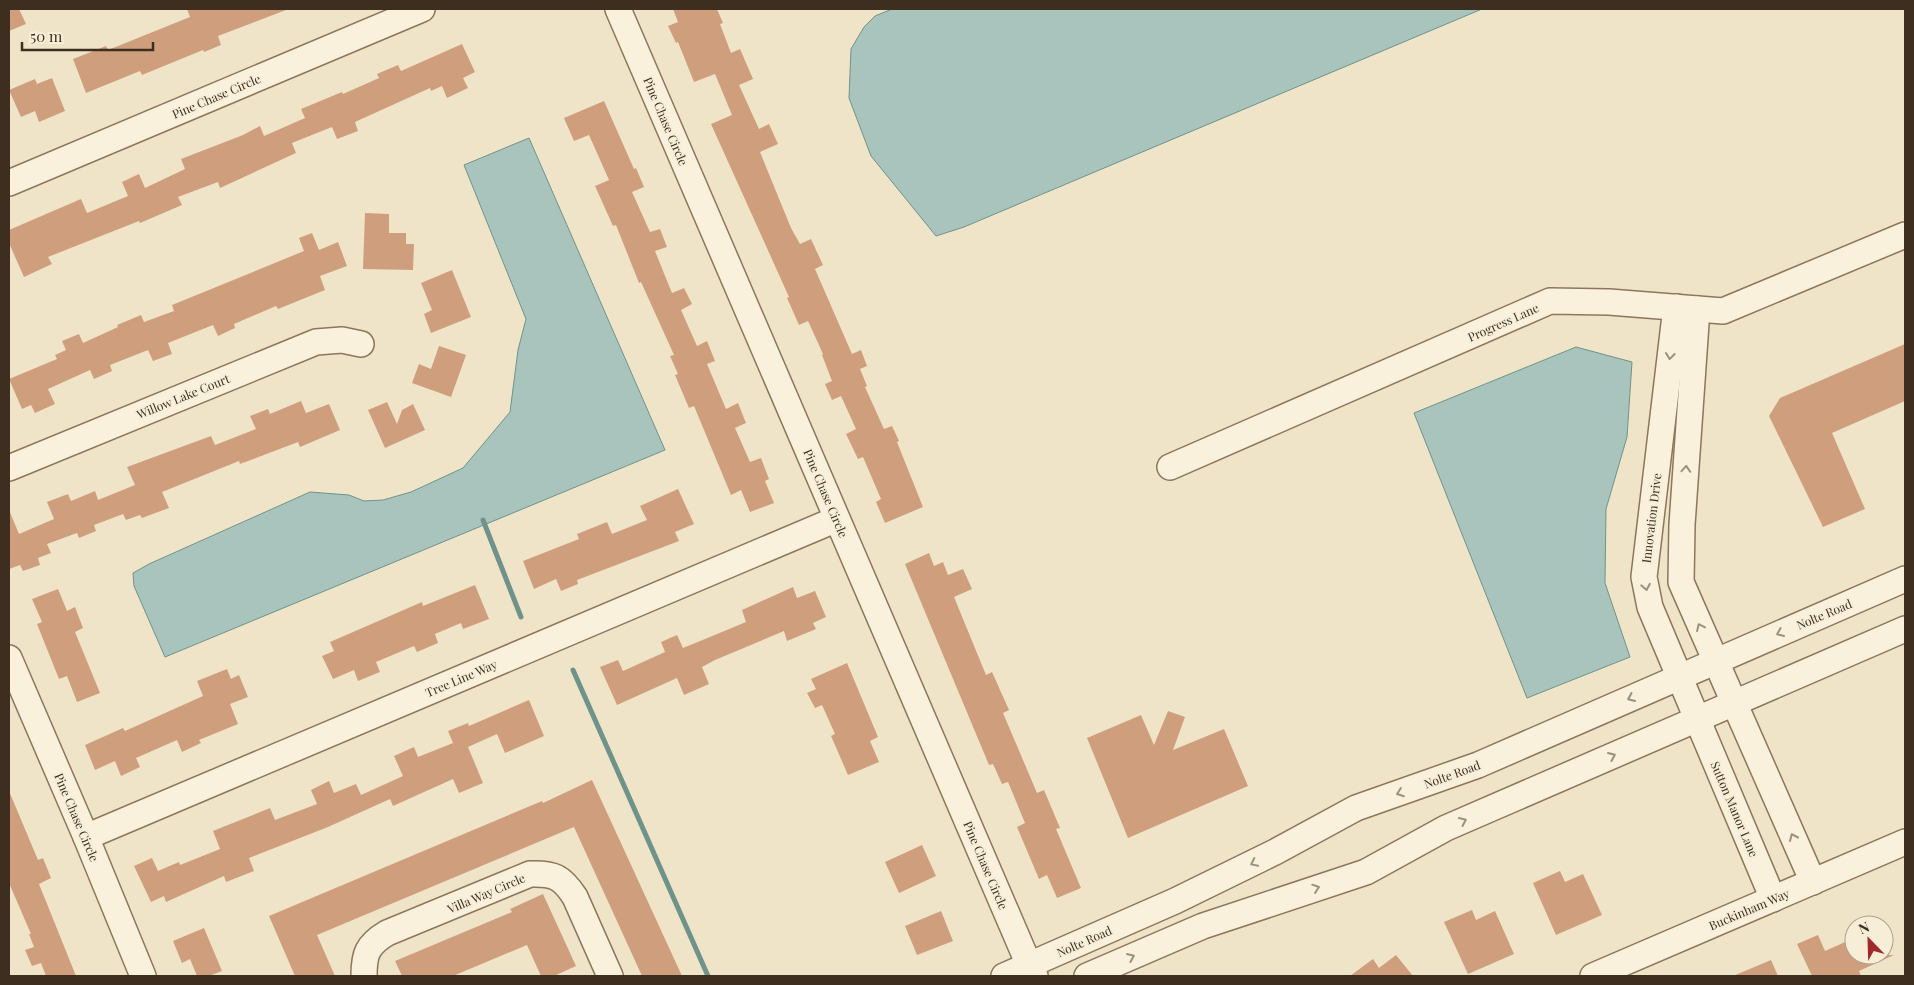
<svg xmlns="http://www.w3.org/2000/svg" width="1914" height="985" viewBox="0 0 1914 985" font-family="'Playfair Display',serif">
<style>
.water{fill:#a9c4bc;stroke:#6f938a}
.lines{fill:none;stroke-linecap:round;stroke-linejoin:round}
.stream{stroke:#6f938a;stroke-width:5}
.building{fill:#cf9f7d}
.minor-casing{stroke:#8d765c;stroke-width:28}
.minor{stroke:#faf1dc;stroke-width:25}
.oneway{stroke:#9c907e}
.labels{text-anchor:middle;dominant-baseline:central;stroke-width:4;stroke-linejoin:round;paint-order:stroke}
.street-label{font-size:12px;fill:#3d2e20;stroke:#f7eed8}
</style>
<rect width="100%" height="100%" fill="#f0e4c8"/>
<g class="water">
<polygon points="892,9 1482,9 964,227 936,236 871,156 849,98 851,49 864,27 875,16"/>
<polygon points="529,138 665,450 165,657 134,586 133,573 149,564 310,492 349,495 364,501 383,500 411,492 463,468 510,412 518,350 526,319 464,165"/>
<polygon points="1576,347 1632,362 1627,437 1606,509 1605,583 1630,657 1527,698 1414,413"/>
</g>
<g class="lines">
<g class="stream">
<polyline points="483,520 521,617"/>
<polyline points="573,670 708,976"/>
</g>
</g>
<g class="building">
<polygon points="9,9 19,9 26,24 9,31"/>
<polygon points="187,9 286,10 218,36 221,45 204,52 203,50 142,75 140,71 86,93 73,59 106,46 108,50 190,17"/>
<polygon points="673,9 717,9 723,23 720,24 731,53 740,49 753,79 739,85 759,129 769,124 778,144 760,152 791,228 800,244 811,239 823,265 815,269 852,354 861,350 867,366 860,369 867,386 865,387 884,429 892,426 899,441 897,442 923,507 885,523 876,502 881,499 863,457 858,459 846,434 856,429 841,396 832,400 825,384 832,381 822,355 823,354 808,321 799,325 787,298 789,297 711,124 732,115 715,74 694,82 678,42 676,43 668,26 678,22"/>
<polygon points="462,44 475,72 463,78 468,88 447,98 442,86 431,91 430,88 355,122 358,131 337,139 332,127 292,143 296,153 220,188 218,182 178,197 182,205 140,223 139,221 48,257 52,264 24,277 9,243 9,230 81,199 87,213 128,196 122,182 139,174 145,188 185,169 181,159 243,135 260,126 264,136 305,118 301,109 342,92 343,94 379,78 377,74 398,65 401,71"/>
<polygon points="52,78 65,111 39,122 35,111 21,117 9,90 35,79 37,84"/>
<polygon points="604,101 634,169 636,168 644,187 632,192 650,232 660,229 667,247 655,251 672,293 684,288 692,304 681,310 697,346 707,341 715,361 707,364 726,409 738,403 746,423 735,428 750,462 761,458 769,479 765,481 774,503 750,512 741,490 731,495 694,406 689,408 675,375 678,374 670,356 674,355 641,282 639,283 616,225 613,226 595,186 609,180 589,135 574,141 564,118"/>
<polygon points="365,213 389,214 389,233 406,233 406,244 414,244 413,270 363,269"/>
<polygon points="312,233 319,250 338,242 347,266 320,276 325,290 278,309 276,306 234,324 235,328 218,336 213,325 168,343 172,354 153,361 148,350 110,365 112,371 94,379 90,370 48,389 55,404 35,413 31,405 22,409 9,379 57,359 55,355 66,350 62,341 79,334 83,343 118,327 117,325 141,315 144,322 174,311 172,305 304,251 299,238"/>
<polygon points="452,270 471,317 431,333 424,314 432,310 421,283"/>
<polygon points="1905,344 1905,401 1832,433 1865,509 1823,527 1769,416 1780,398"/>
<polygon points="439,346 466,355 451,397 412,383 419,364 431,369"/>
<polygon points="301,401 306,413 329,404 340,430 300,447 298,442 240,464 239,461 162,492 169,508 142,518 140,515 126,520 123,514 94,525 96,531 79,538 77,533 47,544 51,553 38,558 40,565 23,571 20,565 9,569 9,510 19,534 54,519 47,502 68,494 71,501 95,491 98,500 135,485 127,467 211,436 215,445 256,429 250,416 268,409 270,414"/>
<polygon points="387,402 397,424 402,410 413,404 425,430 385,448 368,410"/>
<polygon points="678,489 694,524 675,532 679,541 577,580 578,584 561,591 556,579 534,589 523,561 579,539 577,534 607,522 612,534 647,520 640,506"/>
<polygon points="929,553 934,566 943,562 948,575 963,569 972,589 954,597 986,675 992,672 1009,710 1003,713 1037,793 1044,790 1060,828 1056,829 1081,888 1057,898 1047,875 1039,879 1017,827 1025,823 1008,782 1002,784 993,764 989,765 905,564"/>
<polygon points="475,585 489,619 463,629 461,623 435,634 438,643 417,652 414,646 376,662 380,672 358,681 354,670 333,679 322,656 334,651 330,642 422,602 423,606"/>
<polygon points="793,587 797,598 815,591 826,617 813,623 816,629 787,641 784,631 715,660 702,667 709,684 684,695 677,678 617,705 600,667 618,660 623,671 665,652 661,642 677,635 683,648 705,639 746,622 742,610"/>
<polygon points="58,589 67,611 75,607 83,628 75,632 100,693 77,702 67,676 59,679 37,624 42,622 32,599"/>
<polygon points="847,663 878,737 870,741 879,762 848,775 831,736 835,734 822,705 815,708 807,693 816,689 811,679"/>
<polygon points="227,669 231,679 239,675 248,697 230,704 238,724 199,740 201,743 182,752 177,740 136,758 140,767 121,776 115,761 95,770 85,745 123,728 125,731 203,696 197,681"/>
<polygon points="529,700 544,736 505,753 497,734 468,747 483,783 459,793 453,779 393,806 390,799 328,827 249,858 254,871 226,882 224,876 166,902 164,896 151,902 134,866 152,858 158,871 179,862 180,865 220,849 213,831 270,808 275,820 317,804 311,790 329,781 334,793 356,784 361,795 403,776 394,756 414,747 418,757 453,743 448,731 468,723 469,726"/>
<polygon points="1168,711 1185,717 1173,750 1224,729 1248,786 1128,838 1087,738 1141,715 1154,745"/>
<polygon points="592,780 682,976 642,976 574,827 317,935 335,976 295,976 269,916 542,801 543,803"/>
<polygon points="9,791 38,860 43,858 51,878 39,884 76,976 46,976 41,963 32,966 25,950 34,947 29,934 31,934 9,883"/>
<polygon points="922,845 936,876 899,893 885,862"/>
<polygon points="1560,871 1565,882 1583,874 1602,915 1556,935 1533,883"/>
<polygon points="543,894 576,966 554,976 541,976 527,945 453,976 402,976 395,961 512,912 510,909"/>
<polygon points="1472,910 1476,920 1495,911 1514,954 1468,974 1444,922"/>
<polygon points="941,911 953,941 917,955 905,926"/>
<polygon points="204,928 222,971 209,976 197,976 190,959 182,963 173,941"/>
<polygon points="1818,935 1825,951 1854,938 1854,955 1894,955 1859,971 1861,976 1812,976 1797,944"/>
<polygon points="1396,955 1413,976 1350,976 1373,959 1379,968"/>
<polygon points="1771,960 1778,976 1733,976"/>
</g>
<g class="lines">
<defs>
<g id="minor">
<polyline points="618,9 1029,965 1035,976"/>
<polyline points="9,183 422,9"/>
<polyline points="1676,307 1644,577 1650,607 1773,899"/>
<polyline points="1697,309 1682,525 1681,582 1813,882"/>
<polyline points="1170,467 1550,301 1609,302 1723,311 1905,235"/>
<polyline points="9,468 316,342 342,340 361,344"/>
<polyline points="9,658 86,837 143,976"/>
<polyline points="86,837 837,519"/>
<path d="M364 976C364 954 367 945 387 933L530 874C554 873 562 877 575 897L610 976"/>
<polyline points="1004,976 1175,901 1275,852 1356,808 1478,765 1905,579"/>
<polyline points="1087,976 1203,926 1366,872 1446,828 1905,629"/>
<polyline points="1593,976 1905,842"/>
</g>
</defs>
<use href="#minor" class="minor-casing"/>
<use href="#minor" class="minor"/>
</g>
<defs><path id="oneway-chevron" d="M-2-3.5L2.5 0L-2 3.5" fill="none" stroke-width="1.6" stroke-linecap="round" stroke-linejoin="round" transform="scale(1.25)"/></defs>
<g class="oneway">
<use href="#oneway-chevron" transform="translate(1670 356) rotate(97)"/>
<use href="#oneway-chevron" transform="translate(1686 469) rotate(-86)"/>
<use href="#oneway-chevron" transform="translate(1646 587) rotate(80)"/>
<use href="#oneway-chevron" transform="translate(1700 627) rotate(-115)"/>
<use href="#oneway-chevron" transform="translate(1780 633) rotate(157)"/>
<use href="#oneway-chevron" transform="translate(1631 698) rotate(156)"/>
<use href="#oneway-chevron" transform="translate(1612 756) rotate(-23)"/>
<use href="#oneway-chevron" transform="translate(1400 793) rotate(160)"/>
<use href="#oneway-chevron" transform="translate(1463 821) rotate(-24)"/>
<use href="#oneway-chevron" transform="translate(1793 837) rotate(-114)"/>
<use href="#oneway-chevron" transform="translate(1254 863) rotate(154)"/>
<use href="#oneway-chevron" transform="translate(1316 888) rotate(-19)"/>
<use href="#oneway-chevron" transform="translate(1131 957) rotate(-23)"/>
</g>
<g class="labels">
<g class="street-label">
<text transform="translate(216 96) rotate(-23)">Pine Chase Circle</text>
<text transform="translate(666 121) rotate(67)">Pine Chase Circle</text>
<text transform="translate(1503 322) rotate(-24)">Progress Lane</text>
<text transform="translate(183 396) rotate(-22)">Willow Lake Court</text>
<text transform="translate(826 493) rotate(67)">Pine Chase Circle</text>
<text transform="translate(1651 518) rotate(-83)">Innovation Drive</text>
<text transform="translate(1824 614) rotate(-23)">Nolte Road</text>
<text transform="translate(461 678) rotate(-23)">Tree Line Way</text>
<text transform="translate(1452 774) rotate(-20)">Nolte Road</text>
<text transform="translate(1735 809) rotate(67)">Sutton Manor Lane</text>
<text transform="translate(77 817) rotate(67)">Pine Chase Circle</text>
<text transform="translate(986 865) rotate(67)">Pine Chase Circle</text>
<text transform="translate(486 893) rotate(-23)">Villa Way Circle</text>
<text transform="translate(1749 909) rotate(-23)">Buckinham Way</text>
<text transform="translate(1084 941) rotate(-24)">Nolte Road</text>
</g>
</g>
<rect width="1914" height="985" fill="none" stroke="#3d2e20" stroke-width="20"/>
<g transform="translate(1869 940) rotate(337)"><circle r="24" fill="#f7eed8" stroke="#ada18e"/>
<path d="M0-4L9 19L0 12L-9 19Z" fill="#9e2a2b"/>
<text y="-8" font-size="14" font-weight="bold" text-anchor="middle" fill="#3d2e20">N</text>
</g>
<path d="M22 42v8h131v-8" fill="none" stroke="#3d2e20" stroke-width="2.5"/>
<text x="30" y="42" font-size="15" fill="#3d2e20" stroke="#f7eed8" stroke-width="4" paint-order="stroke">50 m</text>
</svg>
